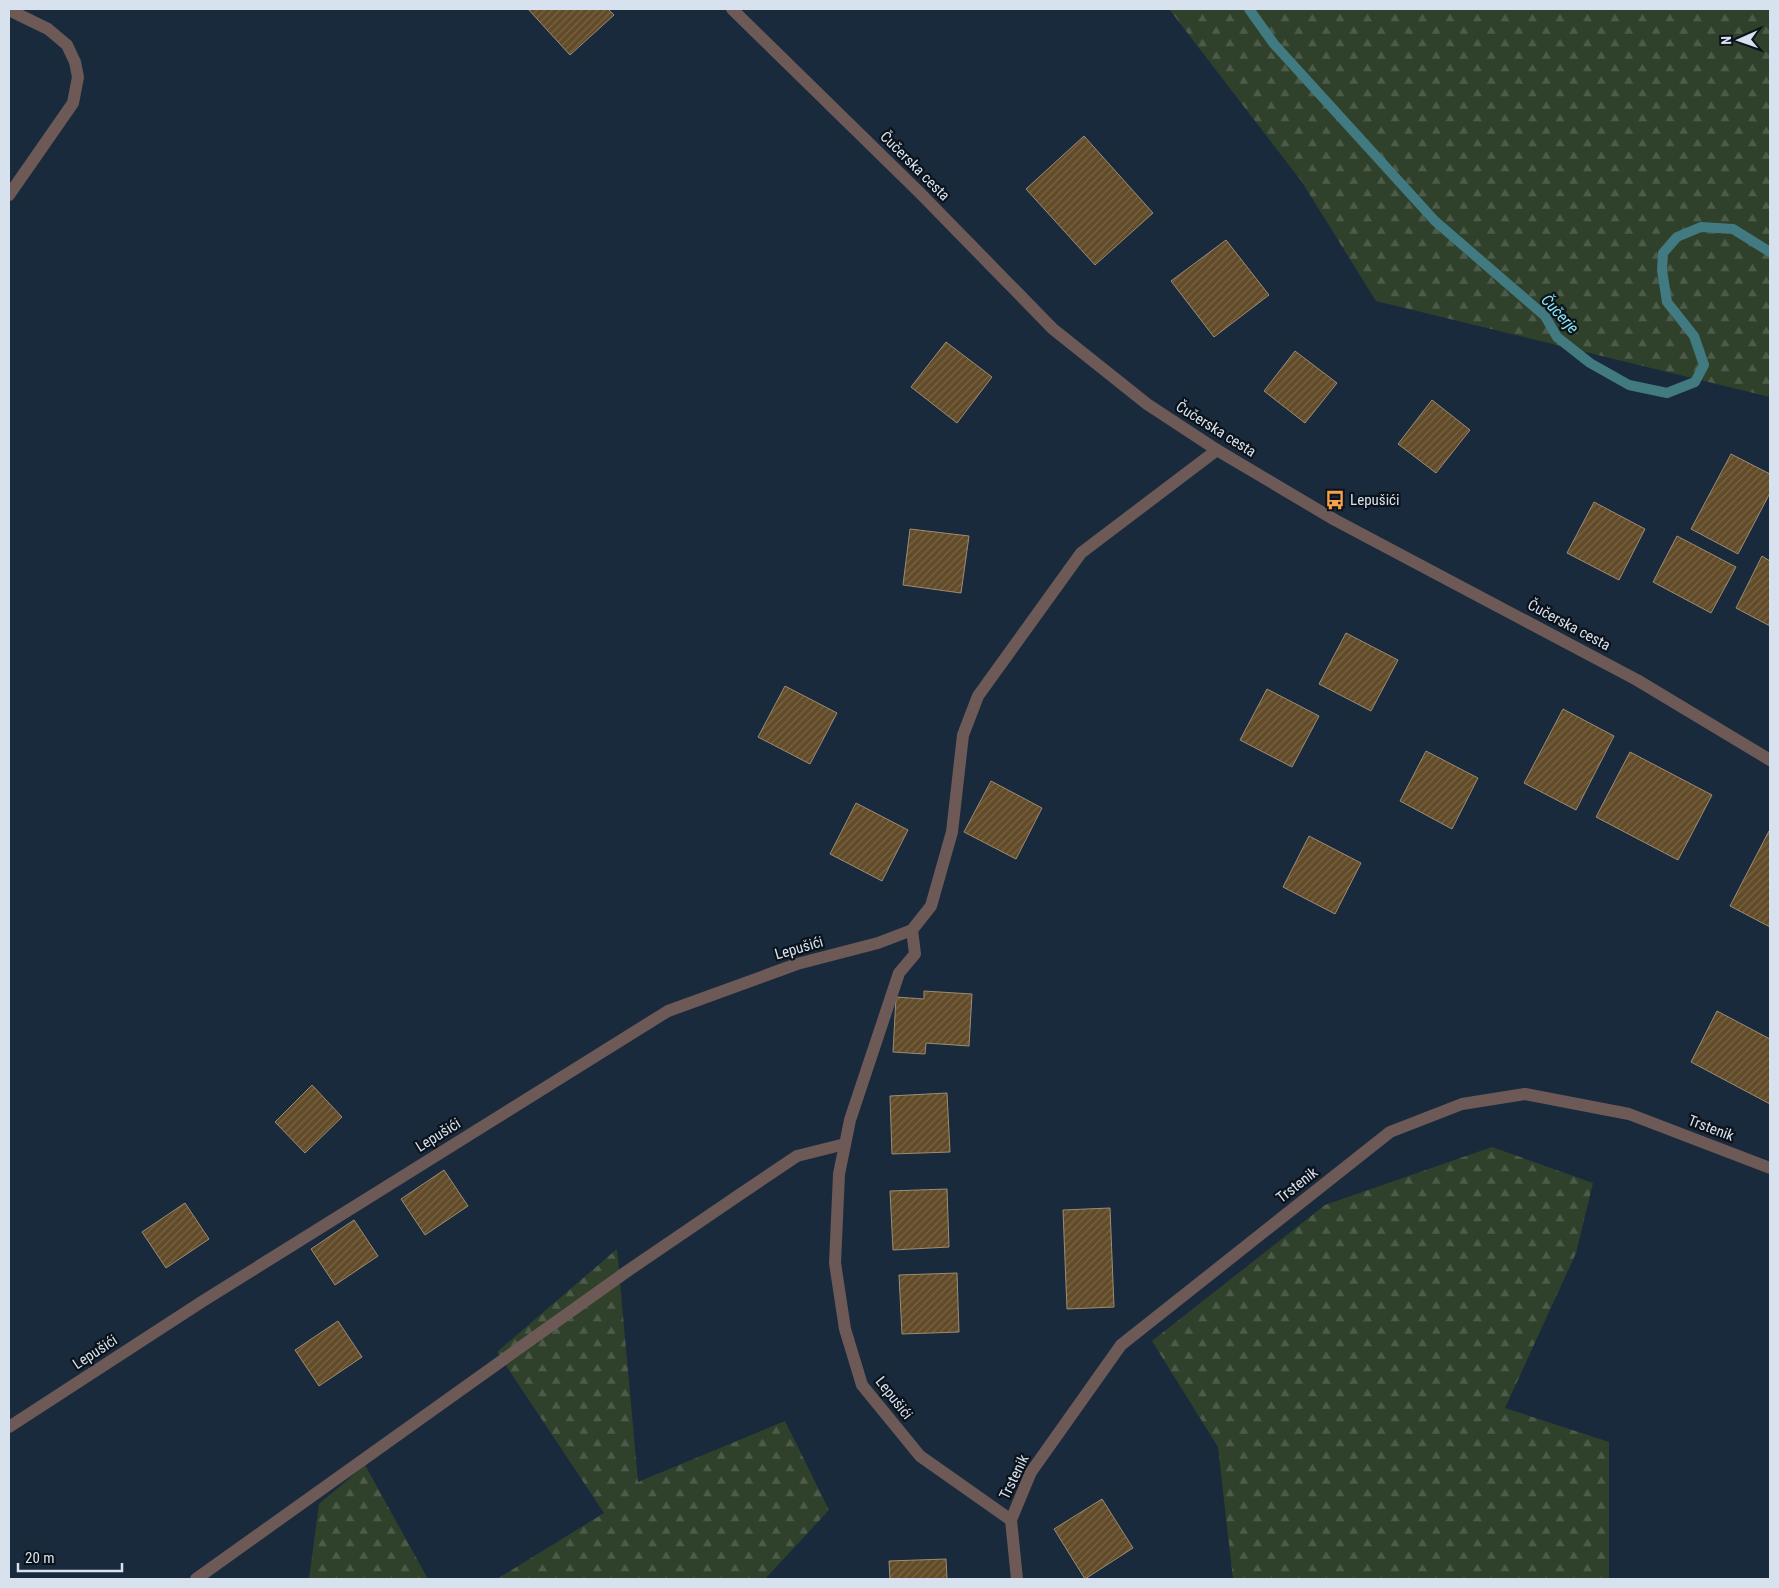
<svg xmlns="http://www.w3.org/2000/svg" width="1779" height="1588" viewBox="0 0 1779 1588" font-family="'Roboto Condensed',sans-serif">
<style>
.forest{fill:url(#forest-firs)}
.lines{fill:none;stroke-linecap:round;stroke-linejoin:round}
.stream{stroke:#427a82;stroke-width:10}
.building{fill:url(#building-hatch);stroke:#9e8c73}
.minor{stroke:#6d5956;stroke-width:12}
.labels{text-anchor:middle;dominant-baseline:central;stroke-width:4.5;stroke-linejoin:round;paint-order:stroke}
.street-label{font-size:15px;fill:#d7e2ee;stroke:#0b121a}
.poi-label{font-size:15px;fill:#d7e2ee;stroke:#0b121a;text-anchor:start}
.water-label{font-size:16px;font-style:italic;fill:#8ae7f4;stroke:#0b121a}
</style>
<defs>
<pattern id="forest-firs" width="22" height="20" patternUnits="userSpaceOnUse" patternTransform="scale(1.25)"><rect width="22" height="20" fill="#30412b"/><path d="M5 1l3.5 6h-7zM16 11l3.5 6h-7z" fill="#4d5c4a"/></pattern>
<pattern id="building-hatch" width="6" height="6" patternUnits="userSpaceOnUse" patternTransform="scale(1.25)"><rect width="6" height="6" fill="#624b28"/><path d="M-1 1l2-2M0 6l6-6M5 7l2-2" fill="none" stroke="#786548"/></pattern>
</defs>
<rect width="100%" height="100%" fill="#192a3c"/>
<g class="forest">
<polygon points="1169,9 1770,9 1770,397 1376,301 1302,182"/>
<polygon points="1492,1147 1593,1183 1576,1253 1505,1408 1609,1442 1609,1579 1233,1579 1218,1447 1152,1341 1325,1205"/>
<polygon points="617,1249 638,1482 785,1421 829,1510 765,1579 497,1579 604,1513 497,1352"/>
<polygon points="365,1465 428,1579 309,1579 319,1504"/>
</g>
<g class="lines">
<polyline class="stream" points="1249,9 1274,44 1435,221 1545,316 1557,337 1590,363 1629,385 1667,393 1695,382 1704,365 1694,336 1667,302 1662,270 1663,253 1677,237 1701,227 1733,229 1770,252"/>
</g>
<g class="building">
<polygon points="528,9 608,9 614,15 570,55"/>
<polygon points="1084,136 1153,213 1095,265 1026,189"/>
<polygon points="1226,240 1269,295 1214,337 1171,281"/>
<polygon points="946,342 992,377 957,423 911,387"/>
<polygon points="1295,351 1337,383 1305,423 1264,391"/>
<polygon points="1432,400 1470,430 1436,473 1398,444"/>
<polygon points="1731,454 1770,474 1770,493 1738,554 1691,529"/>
<polygon points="1594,502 1645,529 1619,580 1567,553"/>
<polygon points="910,529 969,536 961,593 903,585"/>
<polygon points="1677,536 1736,567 1711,613 1653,582"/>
<polygon points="1762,556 1770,561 1770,626 1736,608"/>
<polygon points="1346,633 1398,660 1371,711 1319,684"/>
<polygon points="785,686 837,713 810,764 758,737"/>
<polygon points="1267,689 1319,716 1292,767 1240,740"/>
<polygon points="1563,709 1614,736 1576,810 1524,783"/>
<polygon points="1426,751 1478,778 1452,829 1400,801"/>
<polygon points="1630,752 1712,795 1678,860 1596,817"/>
<polygon points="991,781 1042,808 1016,859 964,832"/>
<polygon points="856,803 908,830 882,881 830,854"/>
<polygon points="1769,831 1770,832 1770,927 1730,906"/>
<polygon points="1309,836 1361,863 1335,914 1283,887"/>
<polygon points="924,991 972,994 969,1046 926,1043 925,1054 893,1052 896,997 924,999"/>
<polygon points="1717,1011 1770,1039 1770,1104 1691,1062"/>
<polygon points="312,1085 342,1117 305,1153 275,1122"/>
<polygon points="947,1093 950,1152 892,1154 890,1096"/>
<polygon points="444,1170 468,1206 425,1235 401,1199"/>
<polygon points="947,1189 949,1247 893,1250 890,1191"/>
<polygon points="185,1203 209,1239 166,1268 142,1232"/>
<polygon points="1110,1208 1114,1307 1067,1309 1063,1210"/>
<polygon points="354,1220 378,1256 335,1285 311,1249"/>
<polygon points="957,1273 959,1332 902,1334 899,1275"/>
<polygon points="338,1321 362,1357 319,1386 295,1350"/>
<polygon points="1102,1499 1133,1548 1085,1579 1054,1529"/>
<polygon points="946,1559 947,1579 890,1579 889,1561"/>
</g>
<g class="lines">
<g class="minor">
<polyline points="732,9 920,193 1053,329 1147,404 1217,450 1335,520 1637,680 1770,760"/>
<polyline points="9,10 48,29 67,45 75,62 78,77 73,103 9,195"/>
<polyline points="912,930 915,954 899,973 850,1120 839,1174 835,1263 845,1329 862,1385 920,1456 1011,1520"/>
<polyline points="9,1427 203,1301 668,1011 797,964 878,943 912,930 931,906 952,832 963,735 978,696 1081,553 1217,450"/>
<polyline points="196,1579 626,1272 742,1193 797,1156 845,1144"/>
<polyline points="1017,1579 1011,1520 1031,1472 1121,1345 1390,1132 1462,1104 1525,1094 1629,1114 1770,1168"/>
</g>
</g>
<defs>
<symbol id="bus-bare" viewBox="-9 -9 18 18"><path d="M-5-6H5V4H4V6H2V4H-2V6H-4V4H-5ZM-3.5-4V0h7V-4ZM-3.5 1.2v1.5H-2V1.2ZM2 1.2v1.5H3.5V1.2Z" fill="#f8a04b" stroke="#0b121a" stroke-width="2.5" paint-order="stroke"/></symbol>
</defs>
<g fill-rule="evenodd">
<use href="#bus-bare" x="1321" y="486" width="28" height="28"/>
</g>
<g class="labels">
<g class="street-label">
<text transform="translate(915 166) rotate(45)">Čučerska cesta</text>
<text transform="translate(1216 429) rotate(32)">Čučerska cesta</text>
<text transform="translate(1569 625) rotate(28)">Čučerska cesta</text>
<text transform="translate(799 948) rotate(-16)">Lepušići</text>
<text transform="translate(1711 1128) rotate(21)">Trstenik</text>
<text transform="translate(438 1135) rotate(-32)">Lepušići</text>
<text transform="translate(1297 1185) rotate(-38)">Trstenik</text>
<text transform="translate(95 1352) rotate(-33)">Lepušići</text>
<text transform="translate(894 1398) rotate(52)">Lepušići</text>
<text transform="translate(1014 1477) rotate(-64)">Trstenik</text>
</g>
<g class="poi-label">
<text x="1350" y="500">Lepušići</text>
</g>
<g class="water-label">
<text transform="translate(1560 314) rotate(47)">Čučerje</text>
</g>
</g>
<rect width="1779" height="1588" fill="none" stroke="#d7e2ee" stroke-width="20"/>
<g transform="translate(1739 40) rotate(268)" stroke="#0b121a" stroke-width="4" paint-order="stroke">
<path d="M0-4L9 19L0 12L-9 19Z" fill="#d7e2ee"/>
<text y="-8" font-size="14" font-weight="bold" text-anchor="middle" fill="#d7e2ee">N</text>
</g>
<path d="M18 1563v8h104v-8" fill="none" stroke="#d7e2ee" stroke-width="2.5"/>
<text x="25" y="1563" font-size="15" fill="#d7e2ee" stroke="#0b121a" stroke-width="4" paint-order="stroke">20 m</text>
</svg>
